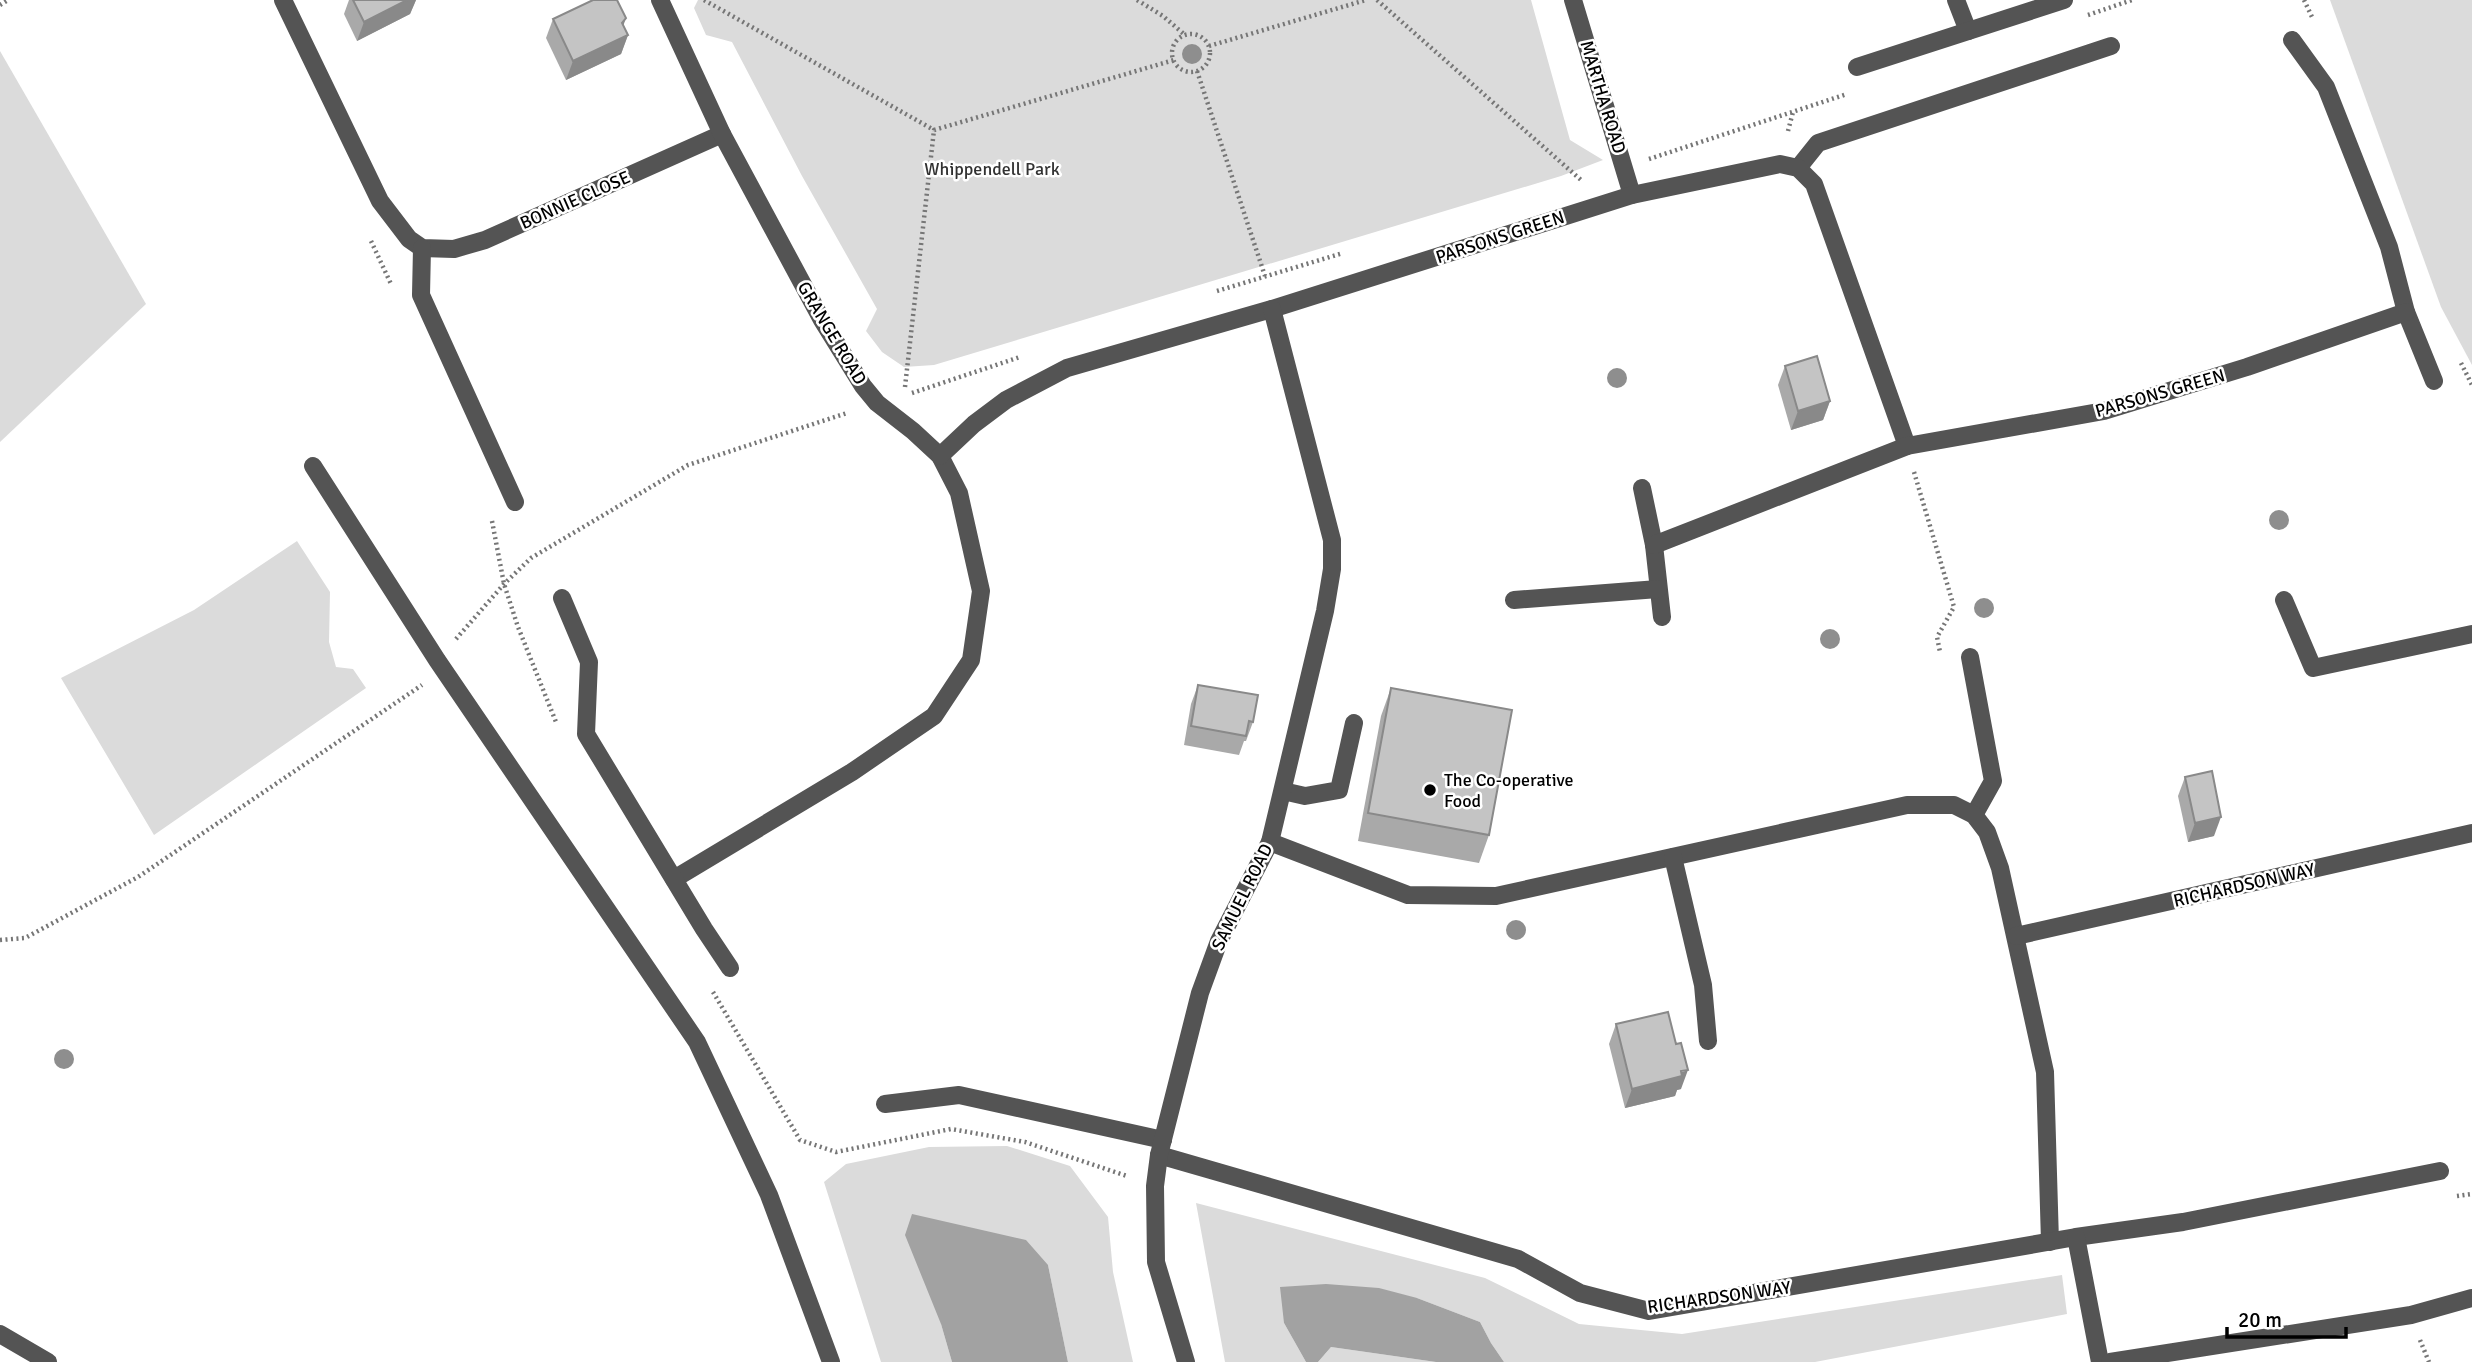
<svg xmlns="http://www.w3.org/2000/svg" width="2472" height="1362" viewBox="0 0 2472 1362" font-family="Signika,sans-serif">
<style>
.green{fill:#dbdbdb}
.water{fill:#a2a2a2}
.lines{fill:none;stroke-linecap:round;stroke-linejoin:round}
.path{stroke:#767676;stroke-width:4.5;stroke-dasharray:2 3.5;stroke-linecap:butt}
.minor{stroke:#545454;stroke-width:18}
.tree{fill:#8e8e8e}
.wall{fill:#a9a9a9}
.shaded-wall{fill:#898989}
.building{fill:#c4c4c4;stroke:#898989;stroke-width:2}
.poi-dot{fill:#000;stroke:#fff;stroke-width:2.5}
.labels{text-anchor:middle;dominant-baseline:central;stroke-width:5;stroke-linejoin:round;paint-order:stroke}
.street-label{font-size:18px;fill:#000;stroke:#fff}
.park-label{font-size:18px;fill:#323232;stroke:#fff}
.poi-label{font-size:18px;fill:#000;stroke:#fff;text-anchor:start}
</style>
<rect width="100%" height="100%" fill="#fff"/>
<g class="green">
<polygon points="698,0 1531,0 1570,140 1603,160 1561,176 934,365 904,367 882,352 866,331 877,309 802,176 732,42 706,35 694,8"/>
<polygon points="2330,0 2472,0 2472,365 2441,307"/>
<polygon points="0,51 146,304 0,442"/>
<polygon points="297,541 330,592 329,642 336,667 353,669 366,688 154,835 61,678 194,610"/>
<polygon points="1007,1146 1070,1166 1108,1217 1113,1272 1133,1362 1068,1362 1048,1265 941,1324 952,1362 881,1362 824,1182 846,1164 929,1147"/>
<polygon points="1196,1203 1485,1278 1579,1324 1682,1334 2062,1275 2067,1314 1815,1362 1504,1362 1491,1343 1480,1322 1417,1298 1284,1323 1306,1362 1225,1362"/>
<polygon points="1331,1347 1436,1362 1318,1362"/>
</g>
<g class="water">
<polygon points="912,1214 1026,1240 1048,1265 1068,1362 952,1362 941,1324 905,1235"/>
<polygon points="1326,1284 1379,1288 1417,1298 1480,1322 1491,1343 1504,1362 1436,1362 1331,1347 1318,1362 1306,1362 1284,1323 1280,1287"/>
</g>
<g class="lines">
<g class="path">
<polyline points="704,0 934,130"/>
<polyline points="1137,0 1163,16 1185,35"/>
<polyline points="1377,0 1581,180"/>
<polyline points="2304,0 2312,17"/>
<polyline points="0,5 8,0"/>
<polyline points="2088,15 2132,0"/>
<circle cx="1191" cy="53" r="19"/>
<polyline points="1209,46 1366,0"/>
<polyline points="1197,71 1265,276"/>
<polyline points="1788,131 1793,112"/>
<polyline points="1649,159 1847,94"/>
<polyline points="371,241 391,284"/>
<polyline points="1217,291 1343,253"/>
<polyline points="2461,363 2472,385"/>
<polyline points="905,387 934,130 1174,60"/>
<polyline points="912,393 1020,357"/>
<polyline points="1914,472 1954,607 1937,637 1940,652"/>
<polyline points="492,521 504,584 518,627 556,722"/>
<polyline points="456,639 504,584 531,558 688,465 847,413"/>
<polyline points="0,940 25,938 138,877 422,685"/>
<polyline points="713,992 800,1140 836,1152 951,1129 1025,1142 1127,1176"/>
<polyline points="2457,1196 2472,1194"/>
<polyline points="2420,1340 2429,1362"/>
</g>
<g class="minor">
<polyline points="283,0 380,201 409,239 422,248 454,249 485,240 722,134"/>
<polyline points="660,0 722,134 822,320 863,386 877,403 913,431 940,456 959,493 981,591 971,660 934,716 852,772 674,879"/>
<polyline points="1573,0 1632,195"/>
<polyline points="1956,0 1968,31"/>
<polyline points="2292,40 2326,87 2389,247 2406,312 2434,381"/>
<polyline points="1857,67 2064,0"/>
<polyline points="1798,168 1818,143 2111,46"/>
<polyline points="422,248 421,295 515,502"/>
<polyline points="940,456 974,424 1006,400 1067,368 1272,309 1632,195 1780,164 1798,168 1814,184 1907,446"/>
<polyline points="313,466 437,660 697,1042 769,1195 831,1362"/>
<polyline points="1642,488 1654,545 1662,617"/>
<polyline points="1654,545 1907,446 2104,411 2247,367 2406,312"/>
<polyline points="562,598 589,662 586,734 704,929 730,968"/>
<polyline points="1514,600 1658,589"/>
<polyline points="2284,600 2313,668 2472,634"/>
<polyline points="1970,657 1993,781 1974,815"/>
<polyline points="1283,791 1305,796 1339,790 1354,723"/>
<polyline points="1270,842 1408,895 1496,896 1907,805 1954,805 1974,815 1987,832 2000,868 2045,1072 2050,1242"/>
<polyline points="1673,857 1703,985 1708,1041"/>
<polyline points="2016,936 2472,833"/>
<polyline points="885,1104 959,1095 1163,1140"/>
<polyline points="1159,1155 1518,1259 1580,1293 1649,1311 2076,1237 2183,1222 2440,1171"/>
<polyline points="2076,1237 2100,1362"/>
<polyline points="0,1334 48,1362"/>
<polyline points="1186,1362 1156,1262 1155,1186 1159,1155 1200,993 1219,941 1270,842 1325,611 1332,569 1332,540 1272,309"/>
<polyline points="2110,1362 2411,1315 2472,1298"/>
</g>
</g>
<g class="tree">
<circle cx="1192" cy="54" r="10"/>
<circle cx="1617" cy="378" r="10"/>
<circle cx="2279" cy="520" r="10"/>
<circle cx="1984" cy="608" r="10"/>
<circle cx="1830" cy="639" r="10"/>
<circle cx="1516" cy="930" r="10"/>
<circle cx="64" cy="1059" r="10"/>
</g>
<g class="wall">
<polygon points="349,0 416,0 410,14 357,41 344,14"/>
<polygon points="553,19 623,26 628,35 621,54 566,80 546,38"/>
<polygon points="1785,366 1830,401 1823,420 1791,430 1778,385"/>
<polygon points="1198,685 1253,722 1246,741 1244,741 1239,755 1184,745 1191,704"/>
<polygon points="1391,688 1489,835 1479,863 1358,841 1381,716"/>
<polygon points="2185,777 2214,836 2188,842 2178,796"/>
<polygon points="1616,1024 1681,1089 1677,1090 1675,1096 1625,1108 1609,1044"/>
</g>
<g class="shaded-wall">
<polygon points="407,0 416,0 410,14 357,41 364,22"/>
<polygon points="626,18 619,38 628,35 621,54 566,80 573,61"/>
<polygon points="1830,401 1823,420 1791,430 1798,411"/>
<polygon points="2221,817 2214,836 2188,842 2195,823"/>
<polygon points="1688,1070 1681,1089 1677,1090 1675,1096 1625,1108 1632,1089"/>
</g>
<g class="building">
<polygon points="353,0 407,0 364,22"/>
<polygon points="593,0 617,0 626,18 622,23 628,35 573,61 553,19"/>
<polygon points="1817,356 1830,401 1798,411 1785,366"/>
<polygon points="1198,685 1258,695 1253,722 1249,721 1246,736 1191,726"/>
<polygon points="1391,688 1512,710 1489,835 1368,813"/>
<polygon points="2212,771 2221,817 2195,823 2185,777"/>
<polygon points="1668,1012 1676,1044 1681,1043 1688,1070 1681,1071 1682,1076 1632,1089 1616,1024"/>
</g>
<circle class="poi-dot" cx="1430" cy="790" r="7"/>
<g class="labels">
<g class="street-label">
<text transform="translate(1603 97) rotate(73)">MARTHA ROAD</text>
<text transform="translate(575 200) rotate(-24)">BONNIE CLOSE</text>
<text transform="translate(1500 237) rotate(-18)">PARSONS GREEN</text>
<text transform="translate(832 333) rotate(59)">GRANGE ROAD</text>
<text transform="translate(2160 393) rotate(-16)">PARSONS GREEN</text>
<text transform="translate(2244 885) rotate(-13)">RICHARDSON WAY</text>
<text transform="translate(1242 897) rotate(-64)">SAMUEL ROAD</text>
<text transform="translate(1719 1297) rotate(-8)">RICHARDSON WAY</text>
</g>
<g class="park-label">
<text x="992" y="169">Whippendell Park</text>
</g>
<g class="poi-label">
<text x="1444" y="780">The Co-operative<tspan x="1444" dy="21">Food</tspan></text>
</g>
</g>
<path d="M2227 1327v10h119v-10" fill="none" stroke="#000000" stroke-width="3.5"/>
<text x="2238" y="1327" font-size="21" fill="#000000" stroke="#ffffff" stroke-width="5" paint-order="stroke">20 m</text>
</svg>
